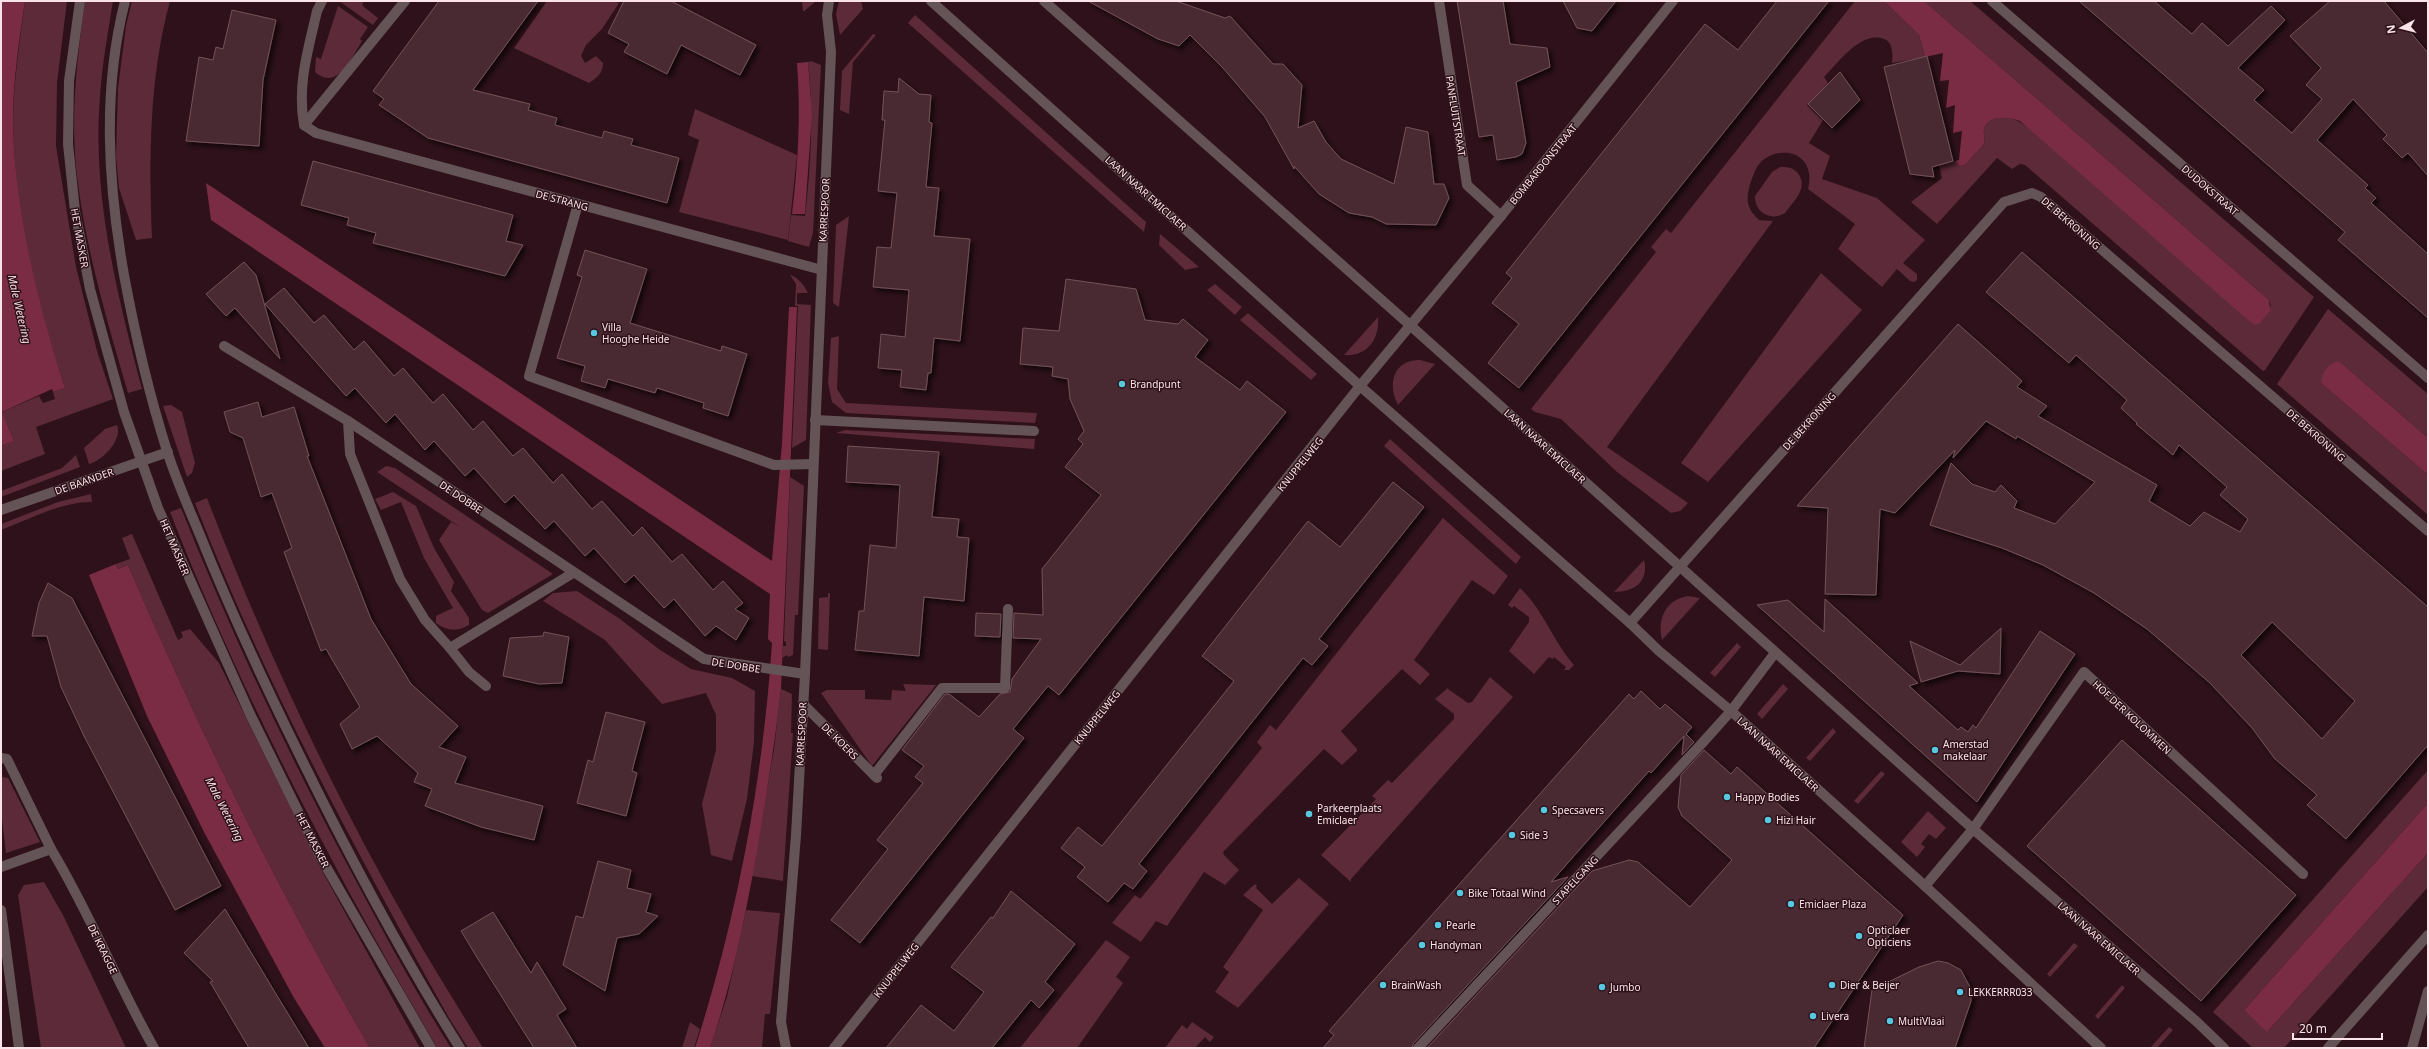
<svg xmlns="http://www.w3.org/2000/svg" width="2429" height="1049" viewBox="0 0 2429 1049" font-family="'Noto Sans',sans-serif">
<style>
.green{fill:#5c2a38}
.water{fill:#7b2c45}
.building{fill:#4a2b33;stroke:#745159;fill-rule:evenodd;filter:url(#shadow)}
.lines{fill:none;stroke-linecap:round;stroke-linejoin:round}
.service{stroke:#645457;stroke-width:10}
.minor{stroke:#645457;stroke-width:10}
.tertiary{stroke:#645457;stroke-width:10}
.poi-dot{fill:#56c9e1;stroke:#2e111a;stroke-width:1.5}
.labels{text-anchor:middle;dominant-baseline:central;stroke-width:3;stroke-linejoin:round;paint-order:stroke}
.street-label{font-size:10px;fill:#fae4e9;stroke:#2e111a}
.poi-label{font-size:10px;fill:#fae4e9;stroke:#2e111a;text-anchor:start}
.water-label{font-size:11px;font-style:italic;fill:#f6dde2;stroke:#2e111a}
</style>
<defs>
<filter id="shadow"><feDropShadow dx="3.5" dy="3.5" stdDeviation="2" flood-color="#0009"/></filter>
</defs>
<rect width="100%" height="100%" fill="#2e111a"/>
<g class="green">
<path d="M25 1H67L57 83 56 146 76 267 97 351 113 399 36 427 45 454 1 471V446L14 441 2 412 39 396 43 403 55 399 53 392 65 388C40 311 19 230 14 149 10 100 19 50 25 1Z"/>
<path d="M85 1H113C108 33 102 65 100 97 92 196 117 294 142 389L128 393C107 321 86 250 77 176 70 118 77 58 85 1Z"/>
<path d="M132 1H170C149 78 149 158 152 238L136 240 119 188 116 157 118 88 126 26Z"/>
<polygon points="339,1 365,1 362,4 364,7 378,18 373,25"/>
<path d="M547 1H613L619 3 602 29 586 45 581 56 585 63 596 56 603 63C603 73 597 78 589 83L514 48Z"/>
<polygon points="802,1 814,1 814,3 803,12"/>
<polygon points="839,1 861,1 863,9 840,35 836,14"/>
<path d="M1855 1H1884L1919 35 1925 57 1892 63C1893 55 1893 42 1884 39 1861 30 1838 63 1824 77L1828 83 1807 105 1823 120 1809 143 1830 156 1822 179 1877 198 1925 240 1903 263 1917 274V280L1914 282 1910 281 1897 269 1882 287 1838 249 1855 224 1808 189C1818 147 1771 144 1757 167 1754 172 1752 179 1750 184 1746 200 1746 208 1759 220L1773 221 1607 447 1688 503 1680 511 1671 513 1617 472 1561 419 1535 412 1531 409 1656 252 1651 247 1666 229 1671 233Z"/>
<path d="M1924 1H1970L2314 297 2265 370 2263 371 2025 165 2020 164 2012 169 1997 158 1937 224 1911 202 1942 178 1939 165 1955 161 1960 166 1965 165 1984 144C1986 139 1983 134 1984 129 1989 113 2013 116 2023 124L2271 307 2269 300Z"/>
<path d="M338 6 368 27 360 39 362 41C352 57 337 92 315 72L316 57 321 59Z"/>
<polygon points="915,15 1146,222 1144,232 908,23"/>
<polygon points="873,34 876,35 853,62 849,114 840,110 842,71"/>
<path d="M811 61 821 65 813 233 809 247 788 241 791 215 805 216C811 165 814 113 808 62Z"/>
<polygon points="695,109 797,155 788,240 679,212 699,140 688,135"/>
<path d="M1780 167C1788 167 1794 167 1799 175 1808 189 1793 202 1785 213 1771 222 1754 212 1755 196L1772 172Z"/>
<polygon points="849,216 839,307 833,303 836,225"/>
<polygon points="1160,234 1199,267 1185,270 1159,245"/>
<polygon points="1821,273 1862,310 1708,482 1681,463"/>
<path d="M790 275C799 278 804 285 808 293H797V304L811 305 806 440 792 448 798 306H795L796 284Z"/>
<polygon points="1215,284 1242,307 1235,315 1207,290"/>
<polygon points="2328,309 2428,394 2428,438 2339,361 2321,383 2428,475 2428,515 2277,384"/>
<polygon points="1248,313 1317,374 1311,380 1240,320"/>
<path d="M1378 317C1380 339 1367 357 1344 355Z"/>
<polygon points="839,336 837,389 846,403 1037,413 1035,423 846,413 832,402 828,383 831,338"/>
<path d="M1420 360 1435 364 1398 405C1387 384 1393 360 1420 360Z"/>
<polygon points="171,405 182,412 195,463 192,473 187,477 163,406"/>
<path d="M117 425C123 440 102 461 89 464L84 448 105 429Z"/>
<polygon points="845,430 1035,439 1034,449 836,433"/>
<polygon points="1390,439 1521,557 1516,564 1384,446"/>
<polygon points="76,455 80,467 1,497 1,491 62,468"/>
<polygon points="386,466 395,468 553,574 488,613 482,610 439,540 451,522 460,527 377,472"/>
<polygon points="790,477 804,486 798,615 795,615 793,655 788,657 787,655 782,658 783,646 786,646 786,642 784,641"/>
<path d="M393 492 416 506 434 548 454 582 451 591 469 618V625C457 632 447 631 436 623V616L453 608 424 558 401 502 381 510 375 499Z"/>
<path d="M91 494 92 502C61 502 30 519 1 530V524L58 502Z"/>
<path d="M207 498C264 646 332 791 411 929 434 969 459 1008 483 1048H468L449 1018C356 851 264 682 195 503Z"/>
<path d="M181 508C230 631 287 751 349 868 382 929 414 990 451 1048H437L435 1044C335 873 242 696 170 512Z"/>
<polygon points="1443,518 1508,576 1494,595 1472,580 1414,660 1430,674 1420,685 1402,669 1341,731 1357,749 1357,751 1342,765 1324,749 1230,845 1223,852 1224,855 1239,870 1225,885 1204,872 1167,926 1156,921 1141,942 1112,923 1135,895 1140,899 1151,886 1262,748 1257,742 1270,725 1276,730"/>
<path d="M132 534 178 640 183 637 181 632 190 629 219 663 321 869 420 1048H370C279 892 199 731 128 565L118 569 116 564 130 559 122 538Z"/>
<path d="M1644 560C1649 581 1635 592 1614 592Z"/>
<path d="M1520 588C1545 612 1552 640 1574 665L1569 670H1564L1566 667 1554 657 1553 659 1549 657 1534 674 1509 651 1529 622V617L1514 606 1512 608 1508 605Z"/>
<polygon points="577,591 620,619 660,650 691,669 732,678 755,691 754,742 747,799 732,861 711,855 702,804 716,750 716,715 706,693 662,704 605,640 543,601 553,593"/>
<polygon points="828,593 830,593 828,650 818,649 819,598 828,597"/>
<path d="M1688 596 1700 598 1662 640C1657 619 1665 600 1688 596Z"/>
<polygon points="1737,643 1741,647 1715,677 1710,673"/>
<polygon points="1490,677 1513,697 1351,879 1351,882 1321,855 1376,799 1372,796 1388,780 1392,783 1454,719 1454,714 1435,699 1449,687 1448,689 1468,703 1472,702"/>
<polygon points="903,684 936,685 872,766 821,693 827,690 865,690 865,699 891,700 892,690 906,691"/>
<polygon points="1783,684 1788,689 1762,719 1757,714"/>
<polygon points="781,689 792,694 791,733 793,733 783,881 752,876 774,749"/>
<polygon points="1833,728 1836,732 1810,761 1806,758"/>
<polygon points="2428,770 2428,803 2244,1010 2268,1031 2428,853 2428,887 2284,1048 2253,1048 2213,1012"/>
<polygon points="1881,771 1885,774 1858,804 1854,801"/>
<polygon points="2,777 8,778 40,842 6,853 1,811"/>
<polygon points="1928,811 1946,828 1936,839 1929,834 1921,844 1925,847 1917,857 1901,842"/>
<polygon points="1299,878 1329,904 1238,1008 1215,992 1229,972 1223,967 1263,910 1243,895 1255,884 1257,886 1256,888 1272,904"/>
<polygon points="44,882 63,915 126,1048 41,1048 18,895 24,885"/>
<polygon points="746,910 780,913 770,1014 765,1014 762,1048 710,1048 727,997"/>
<polygon points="1106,940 1130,957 1116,977 1123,983 1077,1048 1020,1048"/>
<polygon points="2074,943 2078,946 2050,977 2047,974"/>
<polygon points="2122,985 2125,988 2098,1019 2095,1016"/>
<polygon points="690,1022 700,1029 694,1048 682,1048"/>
<polygon points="1192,1022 1214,1037 1210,1042 1205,1037 1195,1048 1165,1048 1182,1025 1187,1029"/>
<polygon points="2169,1027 2173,1030 2157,1048 2150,1048"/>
</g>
<g class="water">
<path d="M1 1H25C18 49 10 100 14 149 20 231 40 310 65 388L53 392 52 389 2 412 14 441 1 446Z"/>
<path d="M1884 1H1924L2269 300 2270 311 2260 323 2255 325 2248 320 2020 121C2009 117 1989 114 1984 129 1983 135 1986 139 1984 144L1965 165 1960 166 1955 161 1959 160 1962 131 1953 133 1955 105 1946 108 1949 80 1940 81 1943 53 1925 57 1919 35Z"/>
<path d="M808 62 812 114 805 214H792C798 164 801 114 797 63Z"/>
<path d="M206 183 772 561 782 443 789 307H797L781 689C775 743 766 797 757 851 745 918 732 984 710 1048H695C737 917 763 780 772 643L768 639 770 594 211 220Z"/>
<path d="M2339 361 2428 438V475L2321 383C2323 370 2327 365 2339 361Z"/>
<path d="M116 564 118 569 128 565C199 731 279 892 370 1048H325L294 998 204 832 147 716 89 575Z"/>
<polygon points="2428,803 2428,853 2267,1032 2244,1010"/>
</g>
<g class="building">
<polygon points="439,1 538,1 473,90 530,104 528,110 557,118 555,125 602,138 604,131 633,139 631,145 679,158 667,203 428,138 379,105 384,99 373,91"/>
<polygon points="624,1 671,1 756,45 740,75 681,45 667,74 624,52 629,44 608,33"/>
<polygon points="1088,1 1176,1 1225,18 1230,16 1273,64 1283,64 1302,85 1298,128 1314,121 1326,142 1341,159 1394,184 1406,127 1428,132 1434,184 1444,184 1449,198 1436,225 1386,224 1372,217 1349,213 1319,194 1294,166 1294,169 1265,117 1223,68 1190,35 1179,46 1158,39"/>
<polygon points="1457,1 1503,1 1510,44 1547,48 1550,67 1516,82 1526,143 1522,154 1516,157 1497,160 1493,135 1479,137"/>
<polygon points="1563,1 1616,1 1592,31 1577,28"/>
<polygon points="1777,1 1829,1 1519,388 1488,363 1519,324 1492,303 1512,278 1506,273 1705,24 1738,50"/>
<polygon points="2079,1 2154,1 2192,34 2202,23 2228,46 2271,6 2285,20 2238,68 2264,90 2254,100 2292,133 2322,99 2306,85 2321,68 2290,36 2330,1 2384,1 2428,53 2428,176 2408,153 2402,158 2383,139 2387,135 2353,99 2317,140 2368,185 2365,188 2376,198 2371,203 2428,254 2428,318 2338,240 2345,232"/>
<polygon points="232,10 276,20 263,80 259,146 186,141 199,57 213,60 216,47 223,49"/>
<polygon points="1927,56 1953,161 1932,167 1934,177 1910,174 1884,67"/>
<polygon points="1840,72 1860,100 1832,128 1808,104"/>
<polygon points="899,78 919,94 931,95 929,122 932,123 926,187 939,188 934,236 970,239 960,341 934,338 931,373 928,373 926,390 900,387 902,370 878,368 881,334 905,337 909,290 873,287 877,247 891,248 897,193 878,191 885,120 882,120 884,91 898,92"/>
<polygon points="313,161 513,215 506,241 523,245 505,276 373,243 376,233 347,225 349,218 301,205"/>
<polygon points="585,250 647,269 630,323 721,351 722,346 747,354 728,416 703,408 704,403 657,388 655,393 608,379 605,388 581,381 585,366 557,358 582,277 577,275"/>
<path d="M2022 252 2428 607V745L2346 839 2307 805 2317 795 2275 759 2252 728 2210 683 2147 629 2094 593 2043 565 2002 548 1930 525 1951 463 1972 484 1995 492 2001 485 2017 501 2014 508 2055 524 2095 482 2017 436 2016 439 1986 421 1953 458 1955 450 1895 513 1880 509 1876 595 1825 594 1828 508 1797 506 1958 324 2022 381 2017 387 2047 406 2038 416 2157 485 2149 501 2190 526 2204 512 2240 532 2248 519 2220 495 2227 487 2179 445 2173 455 2136 424 2137 423 2121 408 2127 400 2076 355 2069 363 1986 292ZM2272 622 2355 701 2322 739 2241 655Z"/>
<polygon points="244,262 256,275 280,359 235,308 226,316 206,294"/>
<polygon points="1066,279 1136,289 1145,320 1178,324 1183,319 1208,340 1195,357 1240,390 1247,381 1286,412 1059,695 1048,686 1013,729 1024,738 860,943 831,920 888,849 877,840 923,783 915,777 924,766 902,750 945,694 949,694 979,717 1000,694 1010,692 1012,679 1041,639 1013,638 1014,613 1043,615 1042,569 1101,495 1065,467 1083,444 1078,439 1084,431 1070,399 1068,379 1052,376 1053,367 1020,364 1023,328 1059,331"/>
<polygon points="284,288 314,323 324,315 354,350 364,341 394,376 403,368 433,403 443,394 473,430 483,421 513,456 523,448 553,483 562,474 592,509 602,501 633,536 642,527 672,562 682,554 713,590 723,581 743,603 735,609 749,618 736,640 716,626 705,636 674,599 664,608 634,575 625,583 594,548 585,556 554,521 545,529 514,495 505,503 474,468 465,476 434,441 425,450 395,414 386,423 355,388 346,396 265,304"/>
<polygon points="258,402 262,417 294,407 309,456 307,456 371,619 411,684 458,726 439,747 466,757 455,783 543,806 534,840 481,827 425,806 432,789 414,782 418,773 377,736 352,749 340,724 360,707 326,649 321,651 284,552 292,548 272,493 261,497 243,438 230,432 224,412"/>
<polygon points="848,446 939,452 932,517 959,519 957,537 969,538 964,601 924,597 919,656 855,650 859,611 864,611 870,545 896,548 900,485 846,482"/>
<polygon points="1393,482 1424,507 1319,639 1328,646 1312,665 1303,658 1139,864 1147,871 1133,889 1124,883 1108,902 1077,877 1085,867 1061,848 1078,827 1102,846 1234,681 1202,656 1308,521 1340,547"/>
<polygon points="48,583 72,598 221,886 175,910 85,738 61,687 47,636 32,636 39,603"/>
<polygon points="1825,599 1918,683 1909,686 1958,730 1961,727 1968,732 1973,725 1976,728 2040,631 2075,654 1977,802 1757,605 1788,600 1824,632"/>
<polygon points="976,613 1001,614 1000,637 975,636"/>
<polygon points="2001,628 2000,674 1958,671 1921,682 1910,641 1960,665"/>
<polygon points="544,632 569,637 562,683 539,684 503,676 510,638 543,636"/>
<polygon points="1641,691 1660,709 1665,704 1692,727 1686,734 1694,742 1682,755 1684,736 1651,773 1649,771 1551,882 1568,877 1413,1044 1412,1048 1323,1048 1334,1035 1329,1031 1365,990 1629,694 1634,699"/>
<polygon points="606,712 645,722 632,771 637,773 626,816 577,803 588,760 593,762"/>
<polygon points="2122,740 2296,895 2201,1001 2027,846"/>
<polygon points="1704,750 1731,774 1737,767 1903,915 1814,1048 1427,1048 1592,871 1629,860 1638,862 1690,907 1732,860 1682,816 1678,807 1681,775"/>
<polygon points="598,861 631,870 627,888 651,894 646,912 658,916 639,934 617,938 605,991 563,965 576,916 583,918"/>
<polygon points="1011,891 1075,944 1045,982 1054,990 1039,1008 1031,1000 992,1048 886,1048 921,1005 954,1031 984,992 951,967 991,917 993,918"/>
<polygon points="225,909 279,999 309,1048 249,1048 210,982 213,981 184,953"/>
<polygon points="493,912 531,973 537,962 566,1009 557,1015 577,1048 534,1048 478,959 461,931"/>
<polygon points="1938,961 1948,963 1961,970 1971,989 1971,1001 1955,1048 1864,1048 1872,990 1919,967"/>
</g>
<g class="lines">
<g class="service">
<polyline points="578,204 529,376 774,465 813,464"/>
<polyline points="815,420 1034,431"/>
<polyline points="803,704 877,778"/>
<polyline points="874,775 942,688 1005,688 1008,609"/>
<polyline points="1418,1048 1705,740 1731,711 1775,653"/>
</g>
<g class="minor">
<path d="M322 1 317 11C308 51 297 84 304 125L316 133 822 270"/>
<polyline points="1439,1 1467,185 1501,216"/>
<polyline points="1992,1 2428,378"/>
<polyline points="304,125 405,1"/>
<polyline points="1411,326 1973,829 2197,1022 2224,1048"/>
<polyline points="224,346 348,421 704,659 805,674"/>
<polyline points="348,421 350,454 400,579 425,620 450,648 573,573"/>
<polyline points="1,510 168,452"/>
<polyline points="1630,623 2004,202 2032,193 2041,197 2428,531"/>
<polyline points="450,648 469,672 486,686"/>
<polyline points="1,758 7,759 51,849"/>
<path d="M1 867 51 849C90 913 117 983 154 1048"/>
<polyline points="1925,886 1973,829 2084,672 2303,874"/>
<polyline points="1,910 19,1048"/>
<polyline points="786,1048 781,1022 796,835 805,674 831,52 827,15 829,1"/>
<polyline points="834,1048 1360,386 1630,623 1659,651 1731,711 1925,886 2101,1048"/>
<polyline points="2328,1048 2428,935"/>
<polyline points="2412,1048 2428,991"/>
</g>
<g class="tertiary">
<polyline points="80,1 69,81 68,144 75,211 90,289 124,412 158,508 250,714 321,858 431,1048"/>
<path d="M125 1C102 92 108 184 124 275 135 334 149 394 167 451 176 479 188 507 200 535 230 610 264 683 300 756 349 856 401 954 460 1048"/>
<polyline points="931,1 1360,386 1501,216 1673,1"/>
<polyline points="1044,1 1411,326"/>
</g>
</g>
<g class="poi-dot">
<circle cx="594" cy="333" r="4"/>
<circle cx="1122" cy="384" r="4"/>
<circle cx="1935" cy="750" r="4"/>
<circle cx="1727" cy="797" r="4"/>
<circle cx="1544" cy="810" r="4"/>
<circle cx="1309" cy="814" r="4"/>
<circle cx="1768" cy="820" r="4"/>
<circle cx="1512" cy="835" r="4"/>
<circle cx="1460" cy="893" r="4"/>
<circle cx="1791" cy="904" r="4"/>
<circle cx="1438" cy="925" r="4"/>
<circle cx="1859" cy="936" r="4"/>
<circle cx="1422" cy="945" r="4"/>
<circle cx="1383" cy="985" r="4"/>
<circle cx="1832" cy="985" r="4"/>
<circle cx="1602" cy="987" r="4"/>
<circle cx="1960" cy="992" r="4"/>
<circle cx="1813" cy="1016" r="4"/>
<circle cx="1890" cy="1021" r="4"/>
</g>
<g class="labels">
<g class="street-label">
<text transform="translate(1456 116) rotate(81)">PANFLUITSTRAAT</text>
<text transform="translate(1543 164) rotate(-51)">BOMBARDONSTRAAT</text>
<text transform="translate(2210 190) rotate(41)">DUDOKSTRAAT</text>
<text transform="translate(1146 193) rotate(42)">LAAN NAAR EMICLAER</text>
<text transform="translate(562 200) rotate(15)">DE STRANG</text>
<text transform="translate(824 210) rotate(-87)">KARRESPOOR</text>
<text transform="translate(2071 223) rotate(41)">DE BEKRONING</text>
<text transform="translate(80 238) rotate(80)">HET MASKER</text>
<text transform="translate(1809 421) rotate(-48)">DE BEKRONING</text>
<text transform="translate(2316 435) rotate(41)">DE BEKRONING</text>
<text transform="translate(1545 446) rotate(42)">LAAN NAAR EMICLAER</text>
<text transform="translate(1300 464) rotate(-51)">KNUPPELWEG</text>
<text transform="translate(84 481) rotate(-19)">DE BAANDER</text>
<text transform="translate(461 497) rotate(34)">DE DOBBE</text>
<text transform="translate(175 547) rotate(67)">HET MASKER</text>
<text transform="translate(736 665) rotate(9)">DE DOBBE</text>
<text transform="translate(1097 717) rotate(-51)">KNUPPELWEG</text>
<text transform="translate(2132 717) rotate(43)">HOF DER KOLOMMEN</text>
<text transform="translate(801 734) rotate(-87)">KARRESPOOR</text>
<text transform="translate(840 741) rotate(45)">DE KOERS</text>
<text transform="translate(1778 754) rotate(42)">LAAN NAAR EMICLAER</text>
<text transform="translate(313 840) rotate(63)">HET MASKER</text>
<text transform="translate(1575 880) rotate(-47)">STAPELGANG</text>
<text transform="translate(2099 938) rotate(41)">LAAN NAAR EMICLAER</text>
<text transform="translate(103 949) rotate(64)">DE KRAGGE</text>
<text transform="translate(896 970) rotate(-52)">KNUPPELWEG</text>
</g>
<g class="poi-label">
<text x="602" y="327">Villa<tspan x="602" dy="12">Hooghe Heide</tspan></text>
<text x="1130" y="384">Brandpunt</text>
<text x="1943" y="744">Amerstad<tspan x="1943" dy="12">makelaar</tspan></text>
<text x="1735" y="797">Happy Bodies</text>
<text x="1317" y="808">Parkeerplaats<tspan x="1317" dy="12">Emiclaer</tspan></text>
<text x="1552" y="810">Specsavers</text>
<text x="1776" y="820">Hizi Hair</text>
<text x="1520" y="835">Side 3</text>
<text x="1468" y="893">Bike Totaal Wind</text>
<text x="1799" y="904">Emiclaer Plaza</text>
<text x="1446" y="925">Pearle</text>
<text x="1867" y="930">Opticlaer<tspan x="1867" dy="12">Opticiens</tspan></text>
<text x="1430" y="945">Handyman</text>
<text x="1391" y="985">BrainWash</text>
<text x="1840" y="985">Dier &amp; Beijer</text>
<text x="1610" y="987">Jumbo</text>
<text x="1968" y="992">LEKKERRR033</text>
<text x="1821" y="1016">Livera</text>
<text x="1898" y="1021">MultiVlaai</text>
</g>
<g class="water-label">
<text transform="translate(20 309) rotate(77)">Male Wetering</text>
<text transform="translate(225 809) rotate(63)">Male Wetering</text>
</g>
</g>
<rect width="2429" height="1049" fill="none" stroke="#fae4e9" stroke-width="4"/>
<g transform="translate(2401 28) rotate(263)" stroke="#2e111a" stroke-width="3" paint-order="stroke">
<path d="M0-3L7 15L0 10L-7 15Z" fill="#fae4e9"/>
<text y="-6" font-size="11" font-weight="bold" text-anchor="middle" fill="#fae4e9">N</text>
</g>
<path d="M2293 1033v6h89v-6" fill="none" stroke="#fae4e9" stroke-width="2"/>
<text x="2299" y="1033" font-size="12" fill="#fae4e9" stroke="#2e111a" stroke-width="3" paint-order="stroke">20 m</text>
</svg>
